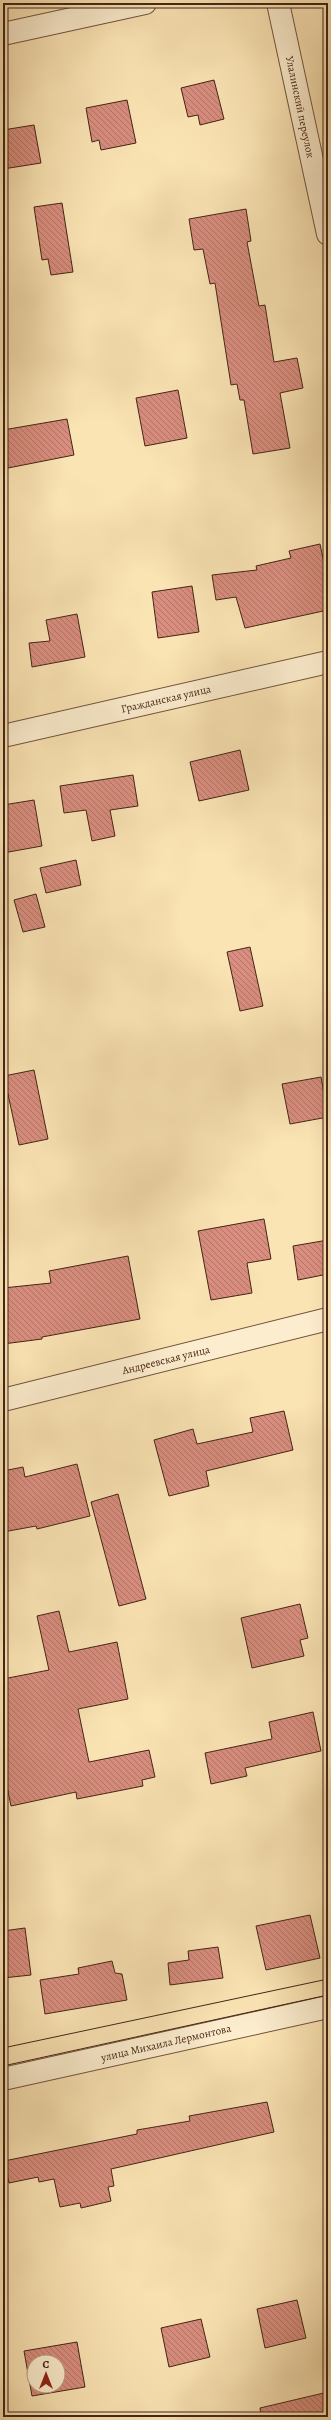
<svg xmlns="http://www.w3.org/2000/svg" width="331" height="2420" viewBox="0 0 331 2420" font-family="Alegreya,serif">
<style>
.building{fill:url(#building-back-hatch);stroke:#442416;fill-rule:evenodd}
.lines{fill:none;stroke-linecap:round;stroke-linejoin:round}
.minor-casing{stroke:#72543e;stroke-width:24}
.tertiary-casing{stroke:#72543e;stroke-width:24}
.minor{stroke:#fcedce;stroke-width:22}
.tertiary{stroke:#fcedce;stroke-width:22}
.tram{stroke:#442416;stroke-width:1}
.labels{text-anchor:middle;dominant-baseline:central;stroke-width:4;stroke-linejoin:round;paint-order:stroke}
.street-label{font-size:11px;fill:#442416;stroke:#fcedce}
</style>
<defs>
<pattern id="building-back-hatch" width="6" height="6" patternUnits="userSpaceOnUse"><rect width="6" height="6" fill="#d98e7f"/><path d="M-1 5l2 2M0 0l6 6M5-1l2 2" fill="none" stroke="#b27467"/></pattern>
</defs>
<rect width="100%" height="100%" fill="#fbe4b4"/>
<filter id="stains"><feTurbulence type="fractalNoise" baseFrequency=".005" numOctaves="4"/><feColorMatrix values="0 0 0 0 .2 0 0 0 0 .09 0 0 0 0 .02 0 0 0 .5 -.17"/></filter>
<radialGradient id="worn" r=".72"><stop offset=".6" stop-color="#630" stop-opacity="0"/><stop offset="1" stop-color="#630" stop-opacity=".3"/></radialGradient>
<g class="building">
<polygon points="214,80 224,119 200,125 198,115 188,117 181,88"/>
<polygon points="127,100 136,143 101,150 99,140 92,142 86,108"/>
<polygon points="34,125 41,163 3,169 3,130"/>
<polygon points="62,203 73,272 51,275 48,259 42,260 34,207"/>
<polygon points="246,209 251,241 247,242 259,306 265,305 274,362 297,358 303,388 280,393 290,448 253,454 244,400 240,400 237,384 231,385 215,283 210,284 203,249 194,250 189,219"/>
<polygon points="178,390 187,438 145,446 136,398"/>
<polygon points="67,419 74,455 3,469 3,430"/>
<polygon points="320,544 328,582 328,610 245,628 236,597 216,600 212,575 257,570 256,566 291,558 289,551"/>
<polygon points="192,586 199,632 158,638 152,592"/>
<polygon points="77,614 85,657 32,667 29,643 50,641 46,620"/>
<polygon points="240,750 249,790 199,801 190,762"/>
<polygon points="133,775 138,806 110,810 115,836 92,841 86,810 64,813 60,786"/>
<polygon points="34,800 42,846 3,853 3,805"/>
<polygon points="76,860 81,885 46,893 40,868"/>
<polygon points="36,894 45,927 23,932 14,900"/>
<polygon points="250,947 263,1006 240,1011 227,952"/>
<polygon points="34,1070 48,1139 19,1145 4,1076"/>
<polygon points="321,1077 328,1117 290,1124 282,1084"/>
<polygon points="264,1219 271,1259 247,1263 252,1293 211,1300 198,1231"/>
<polygon points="328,1240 328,1274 298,1280 293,1246"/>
<polygon points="128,1256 140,1319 42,1337 42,1339 3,1344 3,1288 51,1283 49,1271"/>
<polygon points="284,1411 293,1450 206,1471 209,1486 169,1496 154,1440 193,1429 197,1444 253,1432 250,1418"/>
<polygon points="77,1464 90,1516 37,1529 36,1526 3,1532 3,1471 23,1467 25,1477"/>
<polygon points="118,1494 146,1599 119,1606 91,1502"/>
<polygon points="300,1604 308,1638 300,1640 304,1656 252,1668 241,1618"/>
<polygon points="59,1611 69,1652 117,1642 128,1699 78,1709 89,1762 149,1750 155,1777 142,1780 143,1786 77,1799 76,1792 11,1806 3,1767 3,1679 49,1670 37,1616"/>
<polygon points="313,1712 321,1751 245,1768 247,1776 211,1784 205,1753 272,1739 269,1722"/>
<polygon points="310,1915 320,1958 266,1970 256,1926"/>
<polygon points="25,1928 31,1975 3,1978 3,1931"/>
<polygon points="218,1947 223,1978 170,1985 168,1963 189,1960 188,1951"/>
<polygon points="112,1961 115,1973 122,1974 127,2000 45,2014 40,1980 79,1974 78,1968"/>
<polygon points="267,2102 274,2132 111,2169 114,2186 108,2187 111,2201 81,2208 80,2203 60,2207 54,2179 39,2182 38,2177 9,2183 4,2161 137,2134 137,2130 190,2121 189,2116"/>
<polygon points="297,2300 306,2338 265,2348 257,2309"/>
<polygon points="201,2319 210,2357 169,2367 161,2328"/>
<path d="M77 2342 85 2387 32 2396 24 2351ZM34 2362H58V2386H34Z"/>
<polygon points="328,2392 328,2417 261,2417 260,2408"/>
</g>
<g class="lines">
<defs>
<g id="minor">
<polyline points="278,3 328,234"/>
<polyline points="3,34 145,3"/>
<polyline points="3,736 328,662"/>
<polyline points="3,2079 328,2007"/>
</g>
<polyline id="tertiary" points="3,1400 328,1319"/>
</defs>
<use href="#minor" class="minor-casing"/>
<use href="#tertiary" class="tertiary-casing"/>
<use href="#minor" class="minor"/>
<use href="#tertiary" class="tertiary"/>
<g class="tram">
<polyline points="3,2048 328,1979"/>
<polyline points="3,2066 328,1995"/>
</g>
</g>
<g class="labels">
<g class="street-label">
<text transform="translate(300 107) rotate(78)">Улалинский переулок</text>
<text transform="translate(166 699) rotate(-13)">Гражданская улица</text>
<text transform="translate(166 1360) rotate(-14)">Андреевская улица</text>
<text transform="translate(166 2043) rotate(-13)">улица Михаила Лермонтова</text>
</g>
</g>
<rect width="331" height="2420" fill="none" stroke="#fbe4b4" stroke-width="16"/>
<rect x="4" y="4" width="323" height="2412" fill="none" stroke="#442416" stroke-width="2"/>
<rect x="8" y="8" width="315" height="2404" fill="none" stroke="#442416"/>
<g transform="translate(46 2374)"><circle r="19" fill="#fcedce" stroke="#b29d84"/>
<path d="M0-3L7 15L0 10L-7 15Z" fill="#8f2418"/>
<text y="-6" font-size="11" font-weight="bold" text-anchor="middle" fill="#442416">С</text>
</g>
<rect width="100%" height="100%" filter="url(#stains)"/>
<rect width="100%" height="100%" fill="url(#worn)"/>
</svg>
